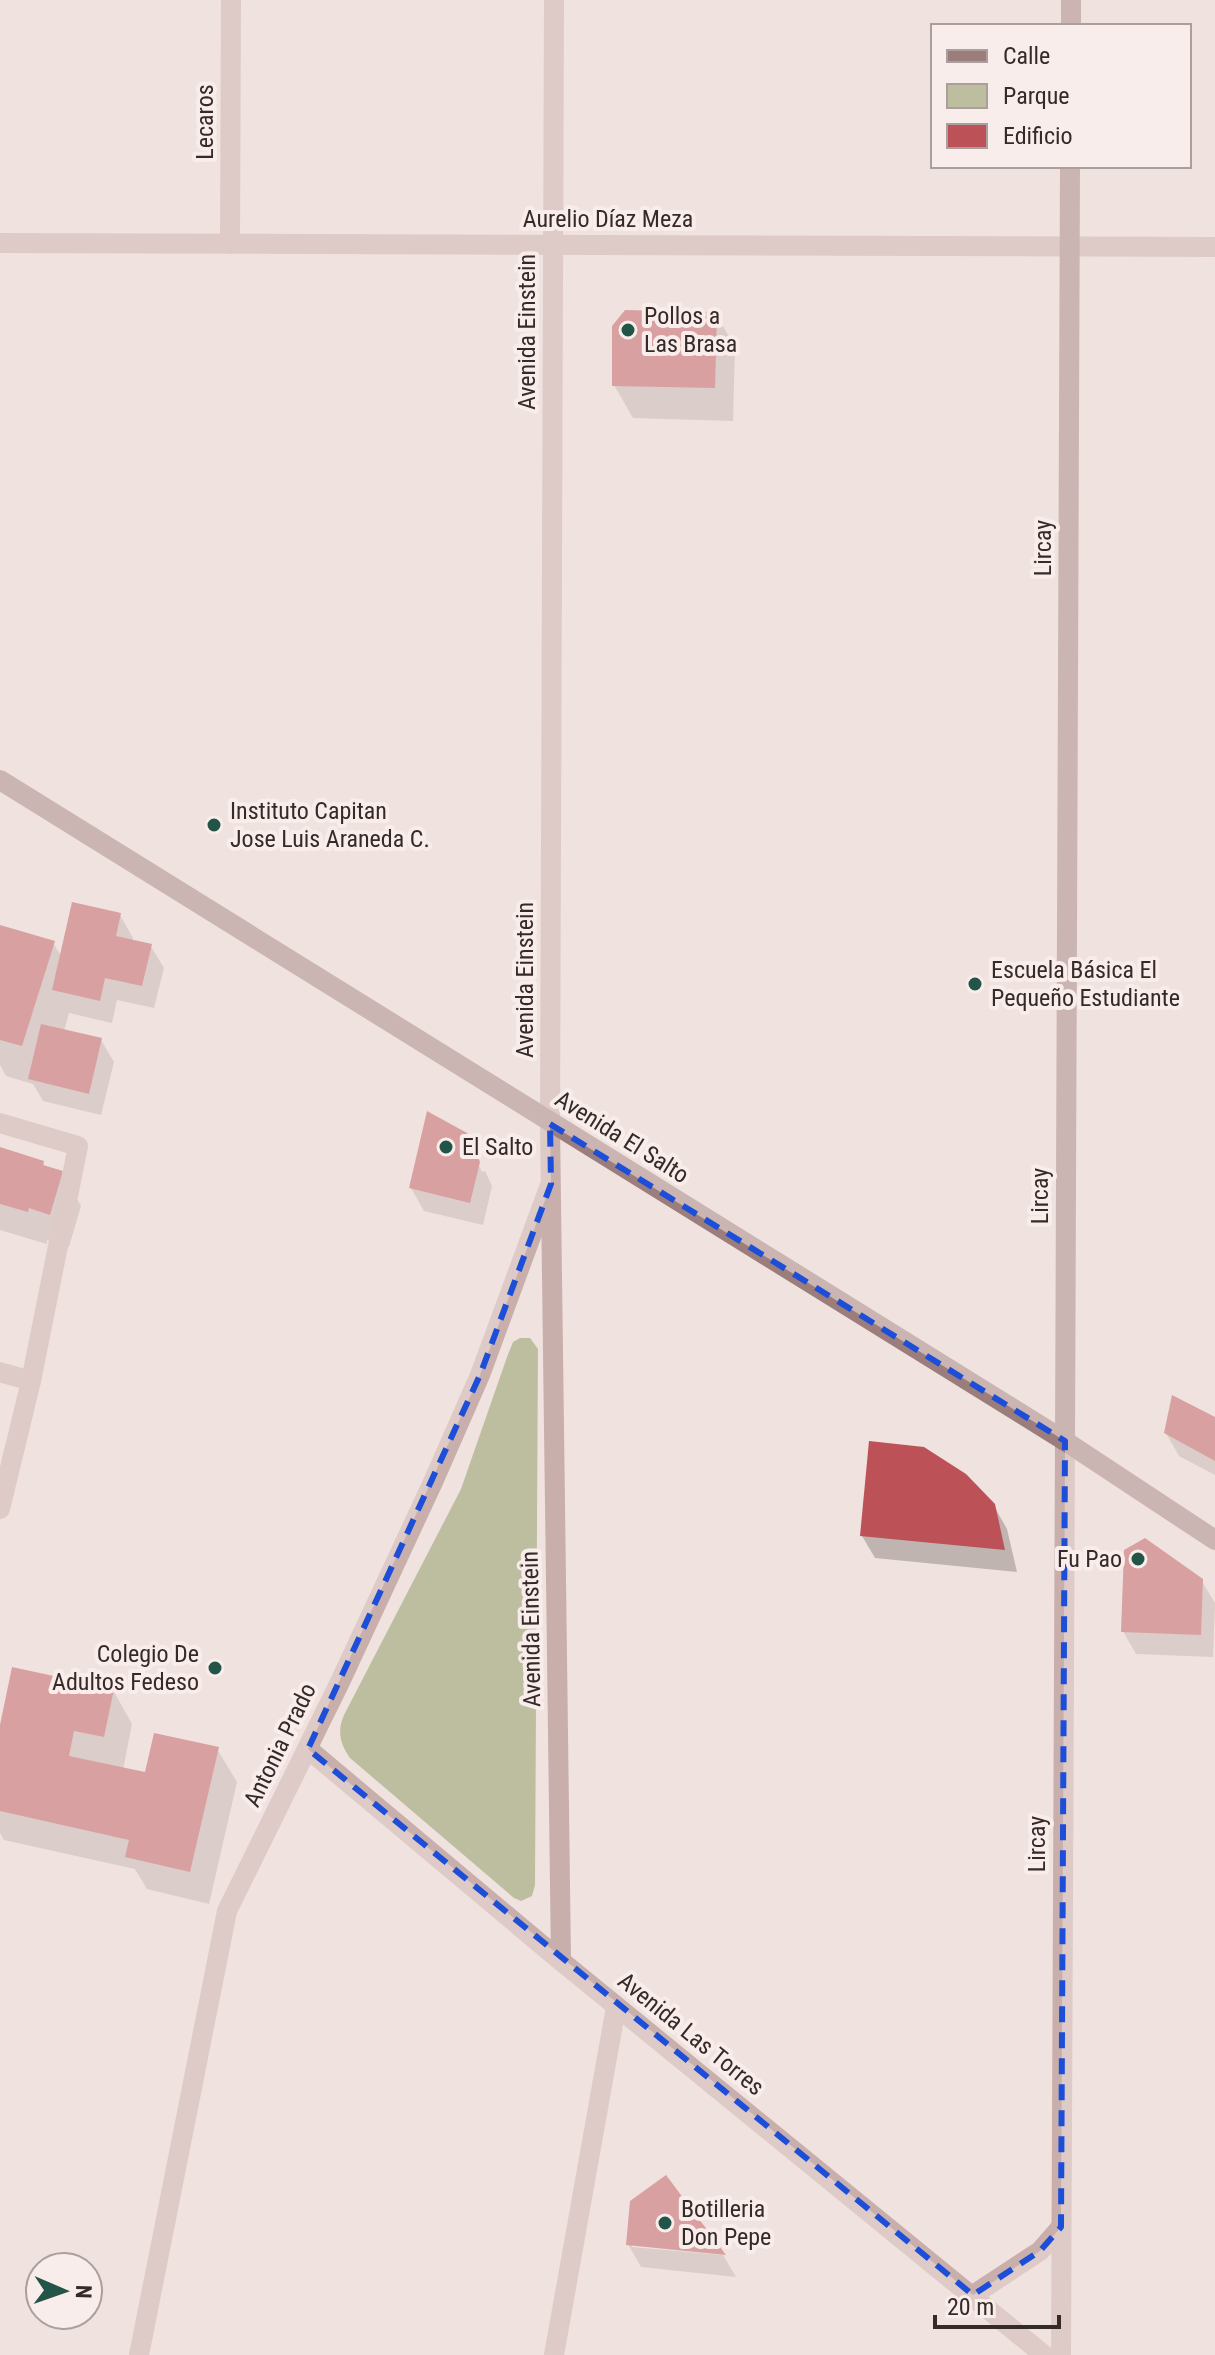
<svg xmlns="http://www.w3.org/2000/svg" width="1215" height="2355" viewBox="0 0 1215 2355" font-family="'Roboto Condensed',sans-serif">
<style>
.green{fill:#bdbe9f}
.shadow{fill:#0003}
.building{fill:#bc5157}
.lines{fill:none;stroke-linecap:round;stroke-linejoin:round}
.service{stroke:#c8afab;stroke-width:20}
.minor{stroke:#c8afab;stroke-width:20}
.tertiary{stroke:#c8afab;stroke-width:20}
.secondary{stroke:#9b7e7c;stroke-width:20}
.marked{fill:none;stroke:#1d4ed8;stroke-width:6;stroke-dasharray:16 10;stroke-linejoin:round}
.poi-dot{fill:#225448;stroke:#f8edea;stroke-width:3}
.labels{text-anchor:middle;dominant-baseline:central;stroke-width:8;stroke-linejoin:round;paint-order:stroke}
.street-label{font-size:24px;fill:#362a29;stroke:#f8edea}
.poi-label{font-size:24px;fill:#362a29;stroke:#f8edea;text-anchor:start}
</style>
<rect width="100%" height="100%" fill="#f0e2de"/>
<path class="green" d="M520 1338H530L538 1349 535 1885 532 1896 521 1901 514 1898 350 1758C340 1744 337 1731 344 1715L461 1489 507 1357 513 1342Z"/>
<g class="shadow">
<polygon points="716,314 735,347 733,421 633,418 614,385"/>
<polygon points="120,915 133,938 132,941 150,945 164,968 154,1008 117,1000 112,1023 69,1013 64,1031 101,1040 114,1062 101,1115 43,1101 33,1084 6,1076 0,1065 0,925 2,927 53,943 62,957"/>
<polygon points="466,1134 476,1152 473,1152 482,1172 485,1171 492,1186 483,1225 424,1211 411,1188"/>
<polygon points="0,1149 43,1162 46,1168 62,1173 81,1206 69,1247 47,1240 47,1244 0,1230"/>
<polygon points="1215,1419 1215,1475 1179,1456 1166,1433"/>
<polygon points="994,1506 1007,1529 1017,1572 875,1558 862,1536"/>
<polygon points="1201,1580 1215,1603 1213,1657 1136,1654 1123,1631"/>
<polygon points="113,1690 132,1724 123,1770 146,1775 217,1749 237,1782 209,1904 147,1889 135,1869 4,1840 0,1833 0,1735"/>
<polygon points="632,2243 632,2247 723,2255 736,2277 641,2267 628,2244"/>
</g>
<g class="building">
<polygon points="625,310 717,312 715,388 612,386 612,326"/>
<polygon points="72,902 121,913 116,936 152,944 142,986 105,978 100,1001 52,990"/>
<polygon points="0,925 55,941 22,1046 0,1040"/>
<polygon points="41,1024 102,1038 89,1094 28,1079"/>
<polygon points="427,1111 467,1133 480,1162 470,1203 409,1188"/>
<polygon points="0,1147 44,1161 43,1165 63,1171 50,1215 29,1208 28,1212 0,1204"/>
<polygon points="1172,1395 1215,1417 1215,1461 1164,1433"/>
<polygon points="869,1441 924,1447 966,1474 995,1504 1005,1550 860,1536"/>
<polygon points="1145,1538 1203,1579 1201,1635 1121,1632 1124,1550"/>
<polygon points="12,1667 114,1689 104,1737 74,1731 69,1756 145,1772 154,1733 219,1747 190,1872 125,1857 129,1840 0,1811 0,1725"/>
<polygon points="666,2175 726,2255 626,2245 630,2201"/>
</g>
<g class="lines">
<g class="service">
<polyline points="0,1123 78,1146 31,1381 0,1509"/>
<polyline points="0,1372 31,1381"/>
</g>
<g class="minor">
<polyline points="0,243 1215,247"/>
<polyline points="230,244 231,0"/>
<polyline points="308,1749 561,1961"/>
<polyline points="139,2355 227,1911 340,1682 433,1482 480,1375 550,1185"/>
<polyline points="554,2355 616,2007"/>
</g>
<g class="tertiary">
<polyline points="554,0 550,1124 561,1961 1044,2355"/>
<polyline points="973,2295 1040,2251 1061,2227"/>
<polyline points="1061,2355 1065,1441"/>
</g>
<g class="secondary">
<polyline points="1071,26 1071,0"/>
<polyline points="0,780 1065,1441 1215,1540"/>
<polyline points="1065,1441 1070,166"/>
</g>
</g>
<path d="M0 0H1215V2355H0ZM550 1124 1065 1441 1061 2227 1040 2251 973 2295 308 1749 480 1375 551 1184Z" fill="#f0e2de" fill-opacity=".55" fill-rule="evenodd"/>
<path class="marked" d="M550 1124 1065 1441 1061 2227 1040 2251 973 2295 308 1749 480 1375 551 1184Z"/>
<g class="poi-dot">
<circle cx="628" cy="330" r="8"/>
<circle cx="214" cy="825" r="8"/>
<circle cx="975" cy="984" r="8"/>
<circle cx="446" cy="1147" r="8"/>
<circle cx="1138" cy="1559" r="8"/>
<circle cx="215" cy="1668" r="8"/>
<circle cx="665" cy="2223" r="8"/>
</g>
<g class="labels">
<g class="street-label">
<text transform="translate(205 122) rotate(-90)">Lecaros</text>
<text x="608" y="219">Aurelio Díaz Meza</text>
<text transform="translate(527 332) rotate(-90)">Avenida Einstein</text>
<text transform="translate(1043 548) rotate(-90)">Lircay</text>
<text transform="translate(525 980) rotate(-90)">Avenida Einstein</text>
<text transform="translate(622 1137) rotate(32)">Avenida El Salto</text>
<text transform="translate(1040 1196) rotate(-90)">Lircay</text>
<text transform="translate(531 1629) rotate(-91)">Avenida Einstein</text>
<text transform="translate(280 1745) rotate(-64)">Antonia Prado</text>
<text transform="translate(1037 1844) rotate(-90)">Lircay</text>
<text transform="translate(691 2034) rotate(39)">Avenida Las Torres</text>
</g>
<g class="poi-label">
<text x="644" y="316">Pollos a<tspan x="644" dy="28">Las Brasa</tspan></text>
<text x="230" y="811">Instituto Capitan<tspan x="230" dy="28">Jose Luis Araneda C.</tspan></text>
<text x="991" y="970">Escuela Básica El<tspan x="991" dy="28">Pequeño Estudiante</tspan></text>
<text x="462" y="1147">El Salto</text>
<text x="1122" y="1559" text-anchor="end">Fu Pao</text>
<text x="199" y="1654" text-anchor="end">Colegio De<tspan x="199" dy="28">Adultos Fedeso</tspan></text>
<text x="681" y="2209">Botilleria<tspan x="681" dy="28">Don Pepe</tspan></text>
</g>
</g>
<rect x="931" y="24" width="260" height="144" fill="#f8edea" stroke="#aa9f9d" stroke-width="2"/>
<rect x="947" y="50" width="40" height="12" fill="#9b7e7c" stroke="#aa9f9d" stroke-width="2"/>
<text x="1003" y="64" font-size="24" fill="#362a29">Calle</text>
<rect x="947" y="84" width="40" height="24" fill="#bdbe9f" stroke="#aa9f9d" stroke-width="2"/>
<text x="1003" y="104" font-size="24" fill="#362a29">Parque</text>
<rect x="947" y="124" width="40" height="24" fill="#bc5157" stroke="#aa9f9d" stroke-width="2"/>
<text x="1003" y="144" font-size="24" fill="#362a29">Edificio</text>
<g transform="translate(64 2291) rotate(92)"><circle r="38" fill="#f8edea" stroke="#aa9f9d" stroke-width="2"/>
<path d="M0-6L14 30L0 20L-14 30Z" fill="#225448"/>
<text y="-12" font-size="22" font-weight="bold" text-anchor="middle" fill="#362a29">N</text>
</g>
<path d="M935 2315v12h124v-12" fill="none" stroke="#362a29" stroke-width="4"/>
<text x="947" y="2315" font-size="24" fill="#362a29" stroke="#f8edea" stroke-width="6" paint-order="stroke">20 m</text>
</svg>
